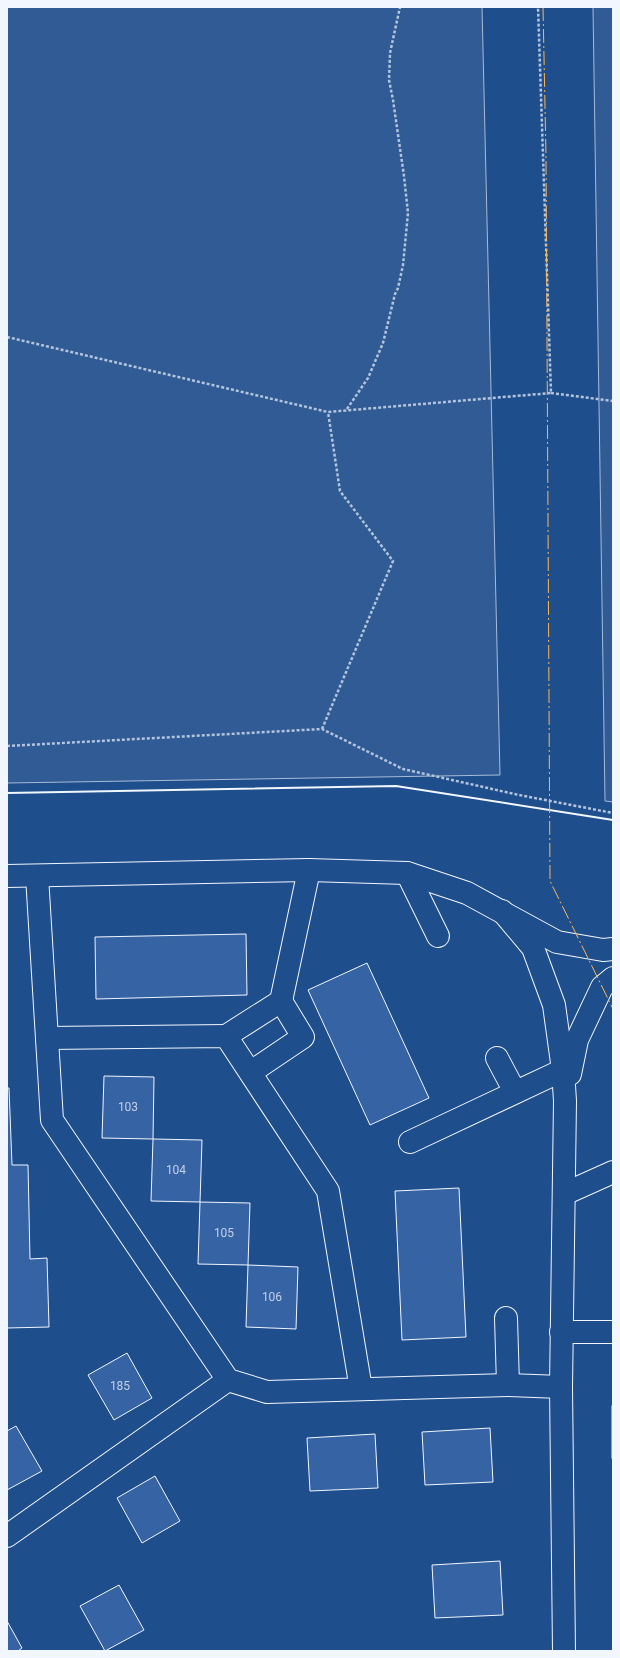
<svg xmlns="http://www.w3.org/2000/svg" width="620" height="1658" viewBox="0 0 620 1658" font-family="Roboto,sans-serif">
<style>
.green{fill:#305b95;stroke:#a8bbd7}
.building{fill:#3563a3;stroke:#f2f6ff}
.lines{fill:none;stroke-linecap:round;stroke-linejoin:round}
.minor-casing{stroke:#f2f6ff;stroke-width:24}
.path{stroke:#b3c4dc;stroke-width:2.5;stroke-dasharray:3 2;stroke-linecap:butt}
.minor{stroke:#1f4e8c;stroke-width:22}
.wall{stroke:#f2f6ff;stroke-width:2}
.power{stroke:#ffb74d;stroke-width:1;stroke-dasharray:14 3 2 3;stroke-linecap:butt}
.labels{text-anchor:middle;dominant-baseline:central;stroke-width:3;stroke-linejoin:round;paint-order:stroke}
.number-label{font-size:12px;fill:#c3d1e8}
</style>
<rect width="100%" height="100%" fill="#1f4e8c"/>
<g class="green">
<polygon points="7,7 482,7 500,775 7,783"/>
<polygon points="593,7 613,7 613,802 605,801"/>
</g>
<g class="building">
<polygon points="246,934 247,995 96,999 95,937"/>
<polygon points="367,963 429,1098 370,1125 308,990"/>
<polygon points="104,1076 154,1077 153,1139 102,1138"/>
<polygon points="7,1088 9,1088 12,1165 28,1165 30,1259 47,1258 49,1327 7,1328"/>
<polygon points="153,1139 202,1140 200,1202 151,1201"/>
<polygon points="459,1188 466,1337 402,1340 395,1191"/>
<polygon points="200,1202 250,1203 248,1265 198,1264"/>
<polygon points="248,1265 298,1267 296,1329 246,1327"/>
<polygon points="127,1353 152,1398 114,1420 88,1375"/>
<rect x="612" y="1406" width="1" height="52"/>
<polygon points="16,1426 42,1471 7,1490 7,1431"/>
<polygon points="490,1428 493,1482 425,1485 422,1432"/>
<polygon points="375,1434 378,1488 310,1491 307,1438"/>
<polygon points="155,1476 180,1521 142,1543 117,1498"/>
<polygon points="500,1561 503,1615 435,1618 432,1565"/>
<polygon points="119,1585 144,1630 105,1651 80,1606"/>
<polygon points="7,1621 22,1648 18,1651 7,1651"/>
</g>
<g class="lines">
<defs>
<g id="minor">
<polyline points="407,873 438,936"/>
<polyline points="7,876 309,870 407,873 467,893 557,942 603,950 613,949"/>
<polyline points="37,876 52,1120 228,1380 267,1392 508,1385 561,1387"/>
<polyline points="502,911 533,948 554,1005 563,1070 565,1101 561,1387 564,1651"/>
<polyline points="226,1036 281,1001 309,870"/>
<polyline points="47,1038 226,1036 328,1191 361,1389"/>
<polyline points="497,1058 515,1092"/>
<polyline points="251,1072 303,1037 281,1001"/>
<polyline points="570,1074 577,1040 602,987 613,978"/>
<polyline points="410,1142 563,1070"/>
<polyline points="564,1194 613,1172"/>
<polyline points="506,1318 508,1385"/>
<polyline points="561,1332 613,1332"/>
<polyline points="7,1536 228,1380"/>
</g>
</defs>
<use href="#minor" class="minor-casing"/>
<g class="path">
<polyline points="7,337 328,412 551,393 538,7"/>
<polyline points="551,393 613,401"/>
<polyline points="347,409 368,378 383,343 395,294 398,288 403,265 408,213 404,176 393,100 389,80 390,53 400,7"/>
<polyline points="322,729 393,561 340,491 328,412"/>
<polyline points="7,746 322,729 403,769 519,795 613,813"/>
</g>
<use href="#minor" class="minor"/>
<polyline class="wall" points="7,793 396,786 613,820"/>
<polyline class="power" points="543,7 546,156 550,881 613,1009"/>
</g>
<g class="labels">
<g class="number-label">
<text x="128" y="1107">103</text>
<text x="176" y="1170">104</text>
<text x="224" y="1233">105</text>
<text x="272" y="1297">106</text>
<text x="120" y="1386">185</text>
</g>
</g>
<rect width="620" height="1658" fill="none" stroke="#f2f6ff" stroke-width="16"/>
</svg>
